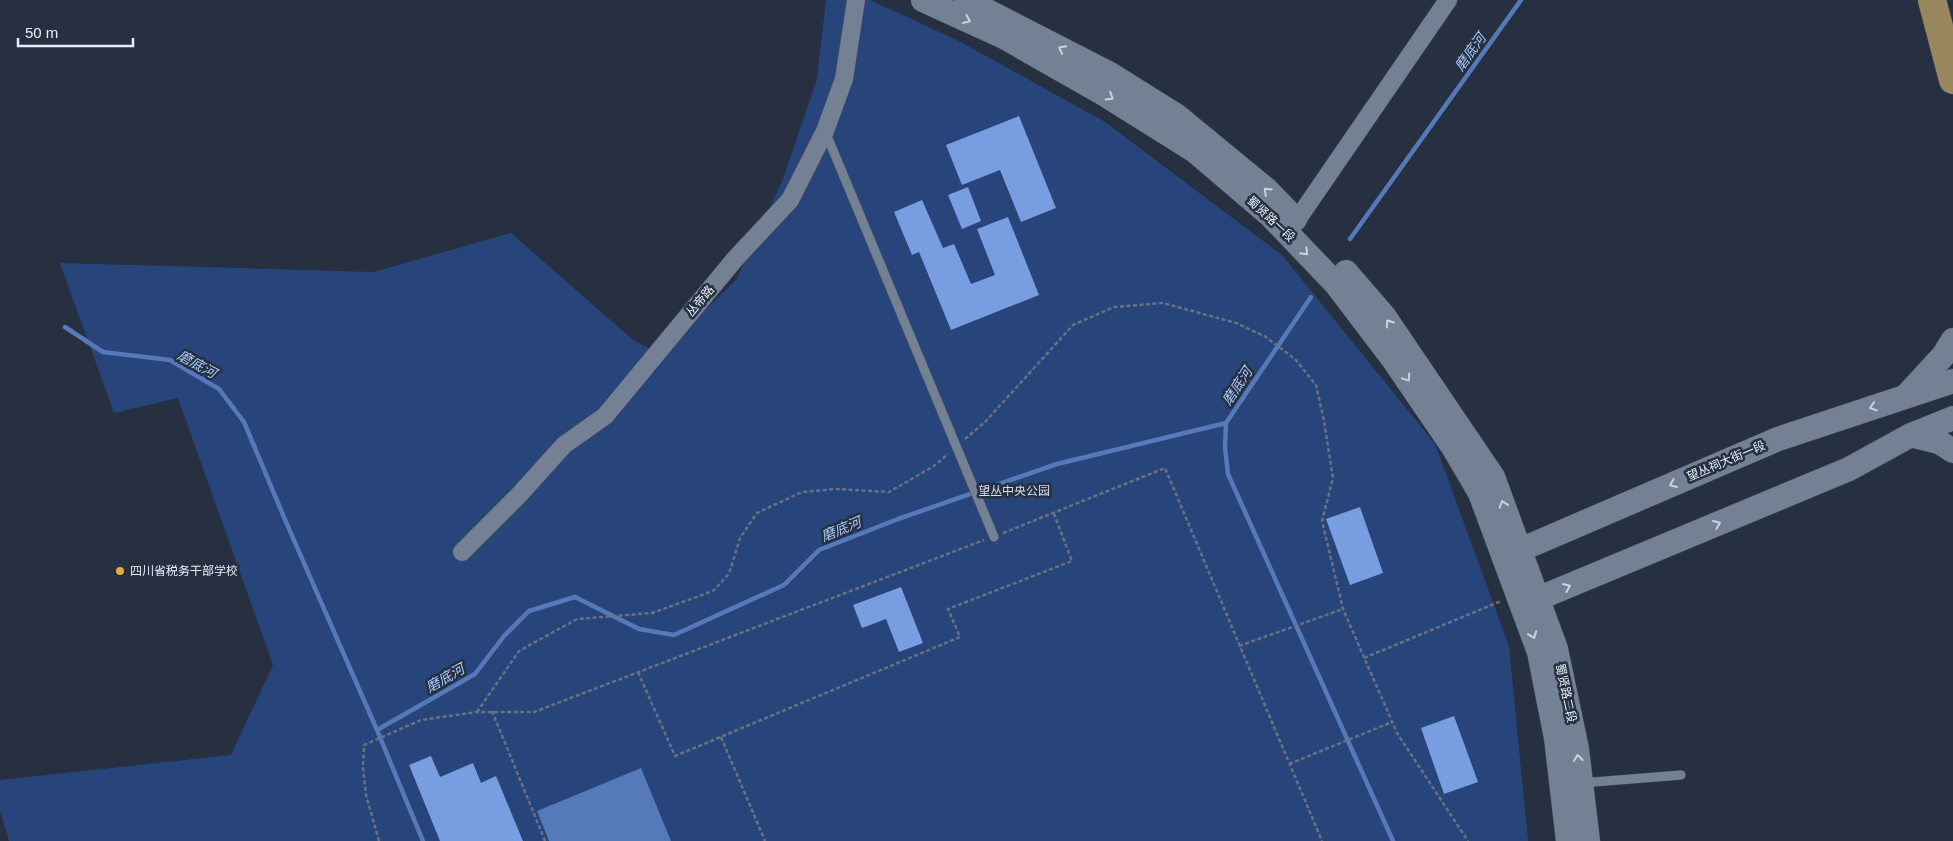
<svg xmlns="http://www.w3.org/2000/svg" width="1953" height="841" viewBox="0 0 1953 841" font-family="Helvetica,'Noto Sans SC',sans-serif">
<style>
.green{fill:#28457b}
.water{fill:#5679b9}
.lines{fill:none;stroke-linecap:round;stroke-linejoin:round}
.stream{stroke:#5679b9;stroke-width:4.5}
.building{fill:#789de0}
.lane-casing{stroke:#434b59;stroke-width:10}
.street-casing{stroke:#434b59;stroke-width:19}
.secondary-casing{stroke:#434b59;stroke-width:25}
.primary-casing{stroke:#434b59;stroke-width:29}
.path{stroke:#697280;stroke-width:2.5;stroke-dasharray:4 2.5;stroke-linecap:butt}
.lane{stroke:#748094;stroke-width:9}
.street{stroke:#748094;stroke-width:18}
.secondary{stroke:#748094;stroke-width:24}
.primary{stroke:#99885d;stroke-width:28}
.oneway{stroke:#cad2e0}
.poi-dot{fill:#e0b034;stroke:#263041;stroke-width:2}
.labels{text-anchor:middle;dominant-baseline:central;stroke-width:5;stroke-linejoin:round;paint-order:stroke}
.street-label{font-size:12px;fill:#e7eef9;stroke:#263041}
.park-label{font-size:12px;fill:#d1dcee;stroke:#263041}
.poi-label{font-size:12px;fill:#e7eef9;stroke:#263041;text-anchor:start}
.water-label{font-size:14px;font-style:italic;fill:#aac9fe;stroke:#263041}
</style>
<rect width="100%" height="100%" fill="#263041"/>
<polygon class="green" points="826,0 870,0 961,42 1105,122 1282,255 1435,444 1509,646 1528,841 9,841 0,810 0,780 231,755 273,665 178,398 114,413 60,263 374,272 511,233 633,340 659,354 736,280 783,179 817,79"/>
<polygon class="water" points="641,768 671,841 549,841 537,811"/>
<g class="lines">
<g class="stream">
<polyline points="1350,239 1521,0"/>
<polyline points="65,327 103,352 170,360 219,389 244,422 286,522 377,730"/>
<polyline points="1226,423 1225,448 1228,474 1393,841"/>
<polyline points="423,841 377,730 475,674 504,636 529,611 575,597 639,629 674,635 784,585 819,550 898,519 1057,464 1226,423 1311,297"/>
</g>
</g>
<g class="building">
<polygon points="1019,116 1056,208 1021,222 1000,170 962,185 946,145"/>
<polygon points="968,187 981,221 962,229 948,195"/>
<polygon points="922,200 943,248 954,244 971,284 995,275 977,229 1008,217 1039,295 951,330 919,252 912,255 894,212"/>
<polygon points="1360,507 1383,573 1350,585 1326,519"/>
<polygon points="901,587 923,643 899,652 886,619 862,628 853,605"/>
<polygon points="1454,716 1478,782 1444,794 1421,728"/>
<polygon points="431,756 440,777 473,763 481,783 496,776 523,841 440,841 409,765"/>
</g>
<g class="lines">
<defs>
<g id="lane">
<polyline points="825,131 994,537"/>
<polyline points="1581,783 1681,775"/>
</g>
<g id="street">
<polyline points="1297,220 1448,0"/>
<polyline points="462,552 519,495 564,445 605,416 735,259 790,200 825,131 844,79 856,0"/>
</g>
<g id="secondary">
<polyline points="923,0 1004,37 1104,94 1195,151 1270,215 1336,284 1393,359 1453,447 1480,493 1539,652 1556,738 1568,841"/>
<polyline points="966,0 1110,74 1177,116 1267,190 1295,219"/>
<polyline points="1346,272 1384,316 1493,477 1556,649 1577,749 1588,841"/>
<polyline points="1908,394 1943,356 1953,340"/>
<polyline points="1911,435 1939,442 1953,451"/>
<polyline points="1506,556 1778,439 1953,381"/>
<polyline points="1523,603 1537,599 1849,469 1911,435 1953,418"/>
</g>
<polyline id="primary" points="1932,0 1953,80"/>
</defs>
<use href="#lane" class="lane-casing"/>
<use href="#street" class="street-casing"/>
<use href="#secondary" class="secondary-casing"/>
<use href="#primary" class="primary-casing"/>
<g class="path">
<polyline points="965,439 985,422 1073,325 1114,307 1163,303 1236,323 1266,337 1296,360 1316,385 1324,421 1333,478 1322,521 1343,609 1397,733 1468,841"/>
<polyline points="1003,533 1165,468 1322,841"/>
<polyline points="1239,646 1343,609"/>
<polyline points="1364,658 1501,601"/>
<polyline points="638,672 675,756 960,637 948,609 1072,561 1054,514"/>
<polyline points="492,711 545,841"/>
<polyline points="477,712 519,651 577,619 652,613 713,591 729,574 740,538 757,513 802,492 836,489 889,492 934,466 948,454"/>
<polyline points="721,737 765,841"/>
<polyline points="1289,764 1392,722"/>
<polyline points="379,841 366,795 363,767 364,745 421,720 477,712 534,712 984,540"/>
</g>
<use href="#lane" class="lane"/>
<use href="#street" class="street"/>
<use href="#secondary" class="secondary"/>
<use href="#primary" class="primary"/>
</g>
<defs><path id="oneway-chevron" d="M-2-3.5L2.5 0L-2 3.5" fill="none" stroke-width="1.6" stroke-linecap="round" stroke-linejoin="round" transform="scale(1.25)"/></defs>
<g class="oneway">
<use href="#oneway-chevron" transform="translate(967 20) rotate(24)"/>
<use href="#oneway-chevron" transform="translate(1062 49) rotate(-152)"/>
<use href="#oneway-chevron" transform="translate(1110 97) rotate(32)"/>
<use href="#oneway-chevron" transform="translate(1267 191) rotate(-137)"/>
<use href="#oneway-chevron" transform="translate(1305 252) rotate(46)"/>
<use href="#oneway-chevron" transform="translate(1389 323) rotate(-125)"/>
<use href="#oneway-chevron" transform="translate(1407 378) rotate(56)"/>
<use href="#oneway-chevron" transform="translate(1873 407) rotate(162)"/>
<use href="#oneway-chevron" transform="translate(1673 484) rotate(157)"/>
<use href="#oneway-chevron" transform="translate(1503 504) rotate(-109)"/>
<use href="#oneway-chevron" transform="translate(1717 524) rotate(-23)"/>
<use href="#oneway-chevron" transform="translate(1567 587) rotate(-23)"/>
<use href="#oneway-chevron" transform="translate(1533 635) rotate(70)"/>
<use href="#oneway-chevron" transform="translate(1578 758) rotate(-96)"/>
</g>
<circle class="poi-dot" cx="120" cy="571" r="5"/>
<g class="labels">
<g class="street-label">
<text transform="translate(1271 219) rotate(43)">蜀贤路一段</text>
<text transform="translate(700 301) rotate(-50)">丛帝路</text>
<text transform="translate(1726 461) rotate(-23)">望丛祠大街一段</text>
<text transform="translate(1566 693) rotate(78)">蜀贤路二段</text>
</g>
<g class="park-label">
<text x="1014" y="491">望丛中央公园</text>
</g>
<g class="poi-label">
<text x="130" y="571">四川省税务干部学校</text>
</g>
<g class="water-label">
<text transform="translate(1470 52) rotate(-54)">磨底河</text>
<text transform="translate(197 364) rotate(29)">磨底河</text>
<text transform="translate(1237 386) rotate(-56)">磨底河</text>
<text transform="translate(841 529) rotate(-22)">磨底河</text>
<text transform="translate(445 678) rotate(-30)">磨底河</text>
</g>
</g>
<path d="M18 38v8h115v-8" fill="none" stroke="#e7eef9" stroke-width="2.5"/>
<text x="25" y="38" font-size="15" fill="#e7eef9" stroke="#263041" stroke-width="4" paint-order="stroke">50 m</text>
</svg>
